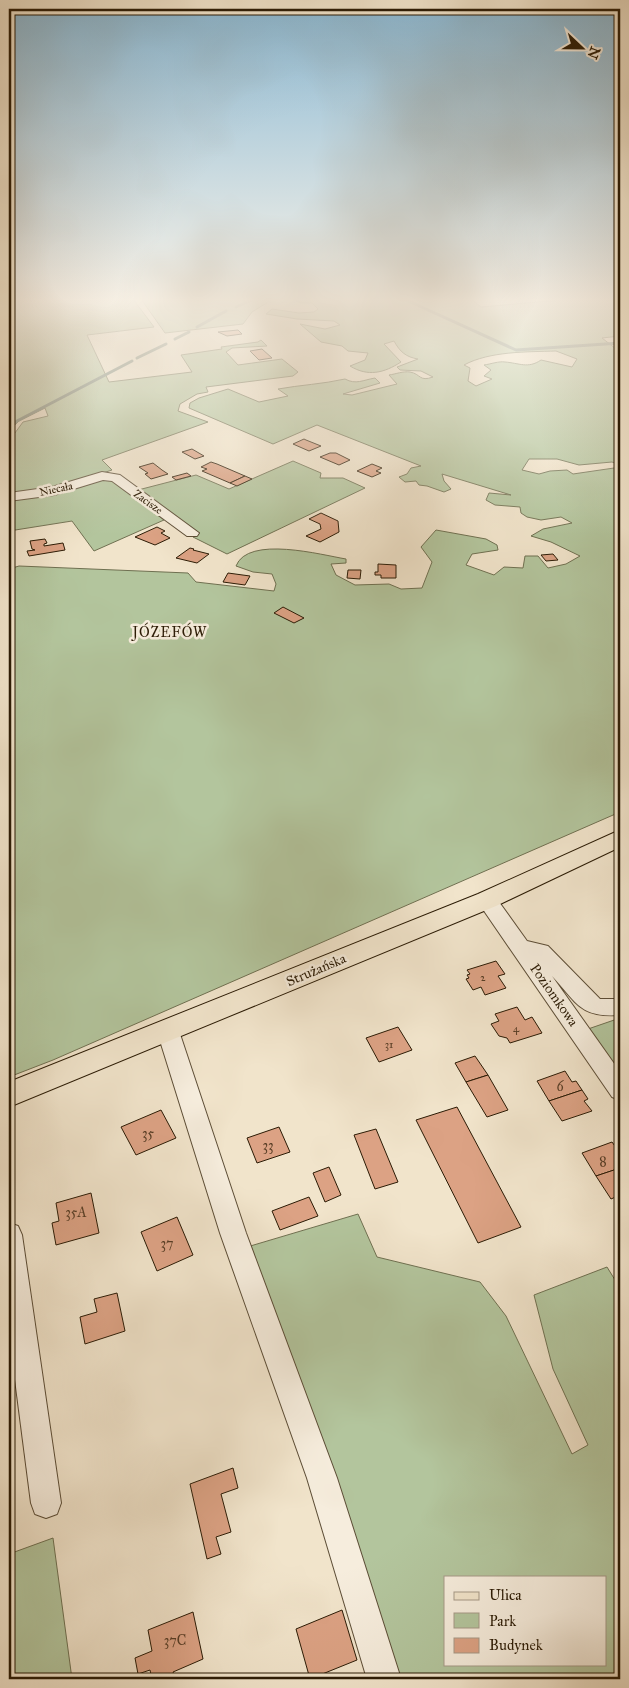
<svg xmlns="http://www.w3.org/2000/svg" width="629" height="1688" viewBox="0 0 629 1688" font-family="'IM FELL Great Primer',serif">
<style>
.green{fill:#b3c59d;stroke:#6f7051;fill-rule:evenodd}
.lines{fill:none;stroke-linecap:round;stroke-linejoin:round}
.stream{stroke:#6e7d6f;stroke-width:3}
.building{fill:#dca284;stroke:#2b1b05}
.minor-casing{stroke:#5c4d36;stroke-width:2}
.major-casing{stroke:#2b1b05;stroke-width:2}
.minor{fill:#f6eddd;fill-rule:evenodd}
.major{fill:#f1e4cb;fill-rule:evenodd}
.labels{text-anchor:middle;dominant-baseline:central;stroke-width:5;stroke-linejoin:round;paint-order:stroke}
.far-street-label{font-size:11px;fill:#2b1b05;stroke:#f6eddd}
.number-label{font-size:11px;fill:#573d25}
.far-quarter-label{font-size:14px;letter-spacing:1px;fill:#2b1b05;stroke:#f6eddd}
.street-label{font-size:14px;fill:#2b1b05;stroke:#f6eddd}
.near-number-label{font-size:14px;fill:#573d25}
</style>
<rect width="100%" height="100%" fill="#f1e4cb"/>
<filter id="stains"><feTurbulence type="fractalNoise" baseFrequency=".004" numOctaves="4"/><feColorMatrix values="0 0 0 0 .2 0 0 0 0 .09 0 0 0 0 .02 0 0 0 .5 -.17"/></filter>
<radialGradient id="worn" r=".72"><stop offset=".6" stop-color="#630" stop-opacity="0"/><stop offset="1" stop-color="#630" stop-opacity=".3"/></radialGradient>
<g class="green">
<polygon points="9,299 133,299 154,327 87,335 109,382 192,372 181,355 222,349 221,347 258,342 261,340 267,346 232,348 226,352 238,365 282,359 298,372 293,376 206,387 208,392 197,394 180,404 178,411 208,422 102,460 112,470 59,487 9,494 9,441 23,422 48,416 45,408 19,421 14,426 9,424"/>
<polygon points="141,299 273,299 252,312 243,324 165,333"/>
<path d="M292 299H471L481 307 572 299H620V336L602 338 620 352V465L612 462 579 465 557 459H529L522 470 539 474 550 471 567 470 573 474 614 468 620 469V812L53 1060 9 1077V569L19 566 188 573 196 582 274 591 276 584 272 574 253 572 236 566C248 535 322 555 346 559V563L331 564 336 575 355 585 389 584 401 589 422 588 432 562 421 547 436 530 486 539 497 545 498 550 472 554 466 565 494 575 504 567 523 568 525 556H538L548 568 566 564 580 556 551 542 531 536 543 529 572 523 561 517 541 520 527 517 521 513 520 507 495 505 486 500 489 493 511 495 442 474 444 481 451 489 444 492 427 486 419 485 416 481 405 482 399 477 407 474 411 468 421 466 317 425 273 444 189 408 190 403 199 398 228 389 259 402 288 396 278 389C300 385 323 384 345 379 356 385 363 380 375 378L380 383 343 394 352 395 397 384 389 375C396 374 403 371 410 372 421 374 419 382 433 377L421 371 400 370 397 367 418 359C406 357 400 352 394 341L384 344 401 362C384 373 368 377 350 366L365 360 368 353 348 351 342 346 321 342 300 324 325 329 340 325 334 321 297 319 266 314 272 309 299 313 314 312 318 309 312 303H301ZM556 351 577 359 572 367 541 360C528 369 519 363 505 362 499 361 491 364 484 365L491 370 484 376 492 379 476 386 468 381 470 368 464 365C490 351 527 352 556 351Z"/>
<polygon points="293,461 321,473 320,478 343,478 365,488 227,554 193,537 199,533 138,490 196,475 229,489"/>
<polygon points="105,479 113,480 164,520 94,551 72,521 9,531 9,499 62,493"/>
<polygon points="620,1018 620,1076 588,1029"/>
<path d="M358 1214 377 1257 480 1282 506 1316 572 1454 588 1445 553 1369 534 1295 607 1267 620 1288V1679H401L311 1415 247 1247ZM445 1577H605V1664H445Z"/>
<polygon points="53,1538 72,1679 9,1679 9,1554"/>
</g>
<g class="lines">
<g class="stream">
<polyline points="404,299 516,350 620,343"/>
<polyline points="236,307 254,299"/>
<polyline points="197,327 226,311"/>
<polyline points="175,339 189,332"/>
<polyline points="137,358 166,344"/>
<polyline points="9,427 17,421 132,361"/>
</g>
</g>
<g class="building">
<polygon points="238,330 242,334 227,336 218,332"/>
<polygon points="262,349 272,358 259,360 250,351"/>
<polygon points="304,439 306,440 321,446 309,451 293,444"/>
<polygon points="192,449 204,456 195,459 182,452"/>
<polygon points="330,453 336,453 350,460 339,465 320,457"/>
<polygon points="211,462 217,464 245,476 230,483 202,471 207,469 201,467"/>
<polygon points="153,463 162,470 168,474 151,479 145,474 148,473 139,467"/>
<polygon points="372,464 382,468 376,471 381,473 372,477 357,471"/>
<polygon points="187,473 191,476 176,480 172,477"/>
<polygon points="245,476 252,479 237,486 230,483"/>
<polygon points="321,513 338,521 339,532 320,542 306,536 321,529 320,524 309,519"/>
<polygon points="157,527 165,531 161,533 170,538 155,545 135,537"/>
<polygon points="45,539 47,543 44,544 44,546 63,543 65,550 29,556 27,551 35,550 32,549 30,541"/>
<polygon points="190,548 194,549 193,550 209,554 197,563 176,558"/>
<polygon points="553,554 558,560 546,561 541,555"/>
<polygon points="378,564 396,565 396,578 381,578 381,575 375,575 375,572 378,572"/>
<polygon points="348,570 361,570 360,579 347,578"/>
<polygon points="228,573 250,576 245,585 223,582"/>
<polygon points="283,607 304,618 294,623 274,613"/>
<polygon points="496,961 505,974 498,976 506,988 485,995 481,987 473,990 466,979 469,978 467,975 470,974 467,970"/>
<polygon points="517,1007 525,1020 532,1017 542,1033 510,1043 507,1038 499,1036 491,1024 499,1021 495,1014"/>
<polygon points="398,1027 412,1050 379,1062 366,1038"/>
<polygon points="475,1056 488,1075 466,1082 455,1063"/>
<polygon points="565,1071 572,1082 576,1081 582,1090 549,1101 537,1081"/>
<polygon points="488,1075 508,1110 487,1117 466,1082"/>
<polygon points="582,1090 588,1099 584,1101 592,1111 562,1121 549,1101"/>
<polygon points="457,1107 521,1227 478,1243 416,1120"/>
<polygon points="161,1110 176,1138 136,1155 121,1127"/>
<polygon points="279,1127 290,1152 257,1163 247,1138"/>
<polygon points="376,1129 398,1182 375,1189 354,1135"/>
<polygon points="612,1142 620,1153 620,1168 596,1176 582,1153"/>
<polygon points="329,1167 341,1195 325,1202 313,1173"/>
<polygon points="620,1168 620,1195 611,1199 596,1176"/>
<polygon points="91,1193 99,1233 56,1245 52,1223 59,1221 56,1203"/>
<polygon points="309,1197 318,1216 280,1230 272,1211"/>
<polygon points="177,1217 193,1255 157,1271 141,1232"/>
<polygon points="117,1293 125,1331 85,1344 80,1317 97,1312 94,1299"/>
<polygon points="233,1468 238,1488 221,1494 231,1532 216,1537 221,1554 207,1559 190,1484"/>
<polygon points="342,1610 357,1660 310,1679 296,1629"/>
<polygon points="193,1612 203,1659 173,1672 175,1677 170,1679 152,1679 150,1670 138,1674 135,1658 152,1651 148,1630"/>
</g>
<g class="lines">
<defs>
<g id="minor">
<polygon points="102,472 120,475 199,533 197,536 187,536 112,481 103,480 54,495 9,501 9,493 52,487"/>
<path d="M487 893 494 895 527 941 548 946 600 999H620V1015C580 1018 577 1003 552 976L620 1072V1100L612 1097 480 905 477 900 480 895Z"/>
<polygon points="168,1022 176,1025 179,1031 246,1233 337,1478 401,1679 367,1679 307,1478 220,1233 157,1031 160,1025"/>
<polygon points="9,1223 18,1226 22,1235 61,1503 57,1514 46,1518 35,1514 31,1503 9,1333"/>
</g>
<polygon id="major" points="620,830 620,847 496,906 9,1107 9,1082 478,894"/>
</defs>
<use href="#minor" class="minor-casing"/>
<use href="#major" class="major-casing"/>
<use href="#minor" class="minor"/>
<use href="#major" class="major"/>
</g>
<linearGradient id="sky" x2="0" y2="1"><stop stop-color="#89b8d4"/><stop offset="0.56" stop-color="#f9f3e8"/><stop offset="1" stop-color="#f9f3e8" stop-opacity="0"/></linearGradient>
<rect width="629" height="535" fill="url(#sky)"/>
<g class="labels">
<g class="far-street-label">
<text transform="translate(56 489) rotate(-12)">Niecała</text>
<text transform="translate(148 502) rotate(36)">Zacisze</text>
</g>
<g class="number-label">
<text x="483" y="977">2</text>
<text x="516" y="1028">4</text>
<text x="389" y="1044">31</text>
</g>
<g class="far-quarter-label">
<text x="170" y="632">JÓZEFÓW</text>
</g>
<g class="street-label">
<text transform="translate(316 970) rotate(-23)">Strużańska</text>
<text transform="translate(554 995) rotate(55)">Poziomkowa</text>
</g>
<g class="near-number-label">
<text x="560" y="1086">6</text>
<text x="148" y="1133">35</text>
<text x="268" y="1145">33</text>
<text x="603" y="1161">8</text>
<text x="76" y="1212">35A</text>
<text x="167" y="1243">37</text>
<text x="175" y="1640">37C</text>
</g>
</g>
<rect width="629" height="1688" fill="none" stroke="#f1e4cb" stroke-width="30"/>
<rect x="10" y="10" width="609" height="1668" fill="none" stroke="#2b1b05" stroke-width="2.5"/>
<rect x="15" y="15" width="599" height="1658" fill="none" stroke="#2b1b05"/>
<rect x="444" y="1576" width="162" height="90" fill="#f6eddd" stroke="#a59987"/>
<rect x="454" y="1592" width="25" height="8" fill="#f1e4cb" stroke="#a59987"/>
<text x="489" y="1600" font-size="15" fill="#2b1b05">Ulica</text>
<rect x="454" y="1613" width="25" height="15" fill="#b3c59d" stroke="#a59987"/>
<text x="489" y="1626" font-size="15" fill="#2b1b05">Park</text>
<rect x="454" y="1638" width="25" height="15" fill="#dca284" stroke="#a59987"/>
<text x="489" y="1650" font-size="15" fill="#2b1b05">Budynek</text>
<g transform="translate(582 48) rotate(112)" stroke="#f6eddd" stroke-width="4" paint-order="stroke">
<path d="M0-4L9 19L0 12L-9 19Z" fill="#2b1b05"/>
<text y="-8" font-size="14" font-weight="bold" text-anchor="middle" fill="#2b1b05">N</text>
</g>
<rect width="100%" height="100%" filter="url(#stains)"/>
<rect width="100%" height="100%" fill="url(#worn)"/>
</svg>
